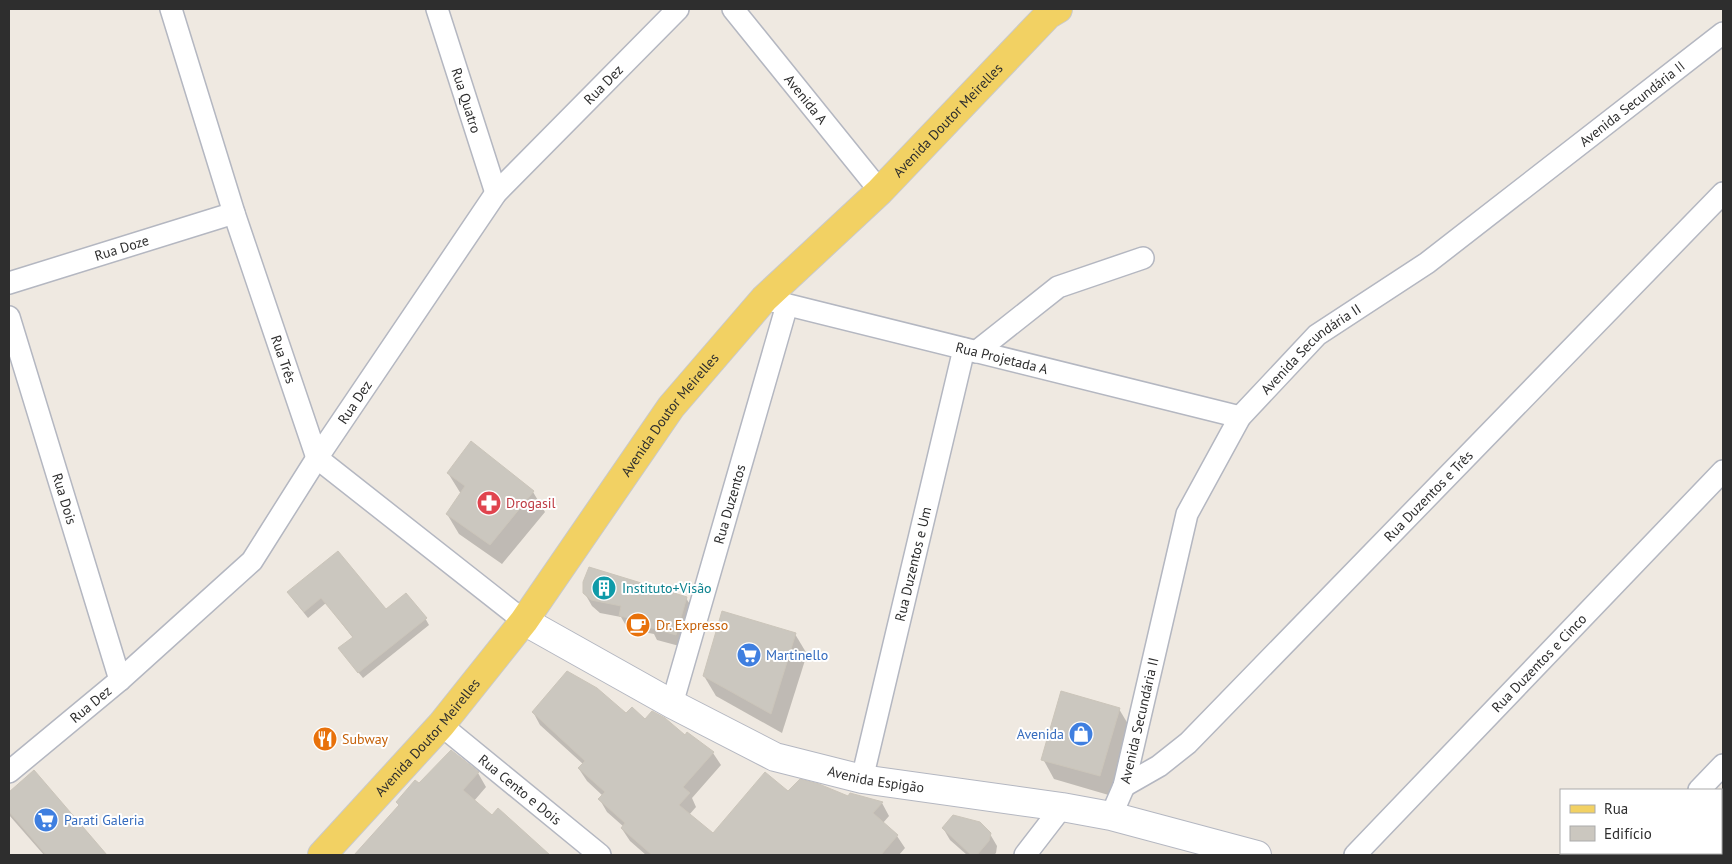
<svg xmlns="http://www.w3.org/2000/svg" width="1732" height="864" viewBox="0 0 1732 864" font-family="'PT Sans',sans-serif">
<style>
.shadow{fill:#0003}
.building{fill:#cbc7bf;stroke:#cbc5ba}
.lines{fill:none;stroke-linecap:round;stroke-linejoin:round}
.street-casing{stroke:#b4b7c1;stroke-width:24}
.secondary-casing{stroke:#b4b7c1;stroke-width:30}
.primary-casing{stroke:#c9c9c9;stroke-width:30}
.street{stroke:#fff;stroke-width:21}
.secondary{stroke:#fff;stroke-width:28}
.primary{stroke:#f2d163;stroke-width:28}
.labels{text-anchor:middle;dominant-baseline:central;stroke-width:4;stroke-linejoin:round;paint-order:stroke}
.street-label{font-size:14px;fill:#2e2e2e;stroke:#fff}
.health-label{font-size:14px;fill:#be3a42;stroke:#fff;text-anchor:start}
.culture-label{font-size:14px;fill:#0d838f;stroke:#fff;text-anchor:start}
.food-label{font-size:14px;fill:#c56008;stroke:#fff;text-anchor:start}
.shop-label{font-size:14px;fill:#366cbe;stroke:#fff;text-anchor:start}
</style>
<rect width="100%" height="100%" fill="#efe9e1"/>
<g class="shadow">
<polygon points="471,443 533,492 545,512 502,564 459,534 447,514 461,494 448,473"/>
<polygon points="338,553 386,611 425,618 429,625 363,678 344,655 353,638 326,603 308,618 292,598"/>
<polygon points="590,568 686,598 694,611 683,647 657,640 654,634 628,629 621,617 600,613 592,606 584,592"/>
<polygon points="795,634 807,654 782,733 716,696 704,676"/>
<polygon points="1119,709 1131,729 1112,796 1054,779 1043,759"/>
<polygon points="533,712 626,715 646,720 685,737 713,753 721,765 692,798 696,807 689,815 713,835 788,793 848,798 851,795 882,803 889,816 883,823 897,836 905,848 899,855 646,855 630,841 622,829 624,827 607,812 600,800 603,796 587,781 579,769 583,764 540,725"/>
<polygon points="34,772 106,855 44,855 9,815 9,794"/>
<polygon points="478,773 486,787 474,801 492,817 525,835 548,855 355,855 400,807 397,802 419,785"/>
<polygon points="943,828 990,834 997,846 996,853 994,855 967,855 950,840"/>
<polygon points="1666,853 1699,853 1702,855 1664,855"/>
</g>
<g class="building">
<polygon points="471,441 534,491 490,545 446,514 465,486 447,473"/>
<polygon points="338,551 386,609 406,593 427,618 358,673 338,648 353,637 321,598 304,612 287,592"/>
<polygon points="589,567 687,597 676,635 648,627 649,622 619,616 621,606 591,600 583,593 583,582"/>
<polygon points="722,611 796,633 771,714 703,676"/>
<polygon points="567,671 597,688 626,713 632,707 645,719 652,711 665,718 685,735 687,732 714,752 683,787 690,793 679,805 713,833 765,772 788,791 800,779 819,784 848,796 850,793 883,802 873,813 898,835 881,855 652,855 621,828 625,823 598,799 605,792 578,768 585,761 532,712"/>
<polygon points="1061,691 1120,708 1100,776 1041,760"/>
<polygon points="451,750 479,772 463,790 492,815 498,808 550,855 354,855 399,805 396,802 415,780 419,783"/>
<polygon points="34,770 107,855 46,855 23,828 9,812 9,792"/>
<polygon points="953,815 980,822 991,833 989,841 977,855 971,855 942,828"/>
</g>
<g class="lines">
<defs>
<g id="street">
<path id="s1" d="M171 9 234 213 317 458 524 621"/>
<path id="s2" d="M437 9 496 193"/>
<path id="s3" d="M733 9 880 191"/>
<path id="s4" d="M9 283 234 213"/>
<path id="s5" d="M764 299 1240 417"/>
<path id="s6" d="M9 317 120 680"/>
<polyline points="976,352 1058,287 1143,258"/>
<path id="s7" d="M672 704 787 305"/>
<path id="s8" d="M441 725 600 855"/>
<path id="s9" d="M9 772 120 680 252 561 317 458 496 193 678 9"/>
<path id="s10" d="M862 779 964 349"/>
<path id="s11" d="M1124 786 1159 766 1188 743 1723 193"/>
<polyline points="1699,790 1723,765"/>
<path id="s12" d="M1111 816 1124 786 1187 514 1240 417 1317 335 1427 263 1723 33"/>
<polyline points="1025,855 1062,807"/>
<path id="s13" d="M1355 855 1723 471"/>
<polyline points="1636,855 1638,853"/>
</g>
<g id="secondary">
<path id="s14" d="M524 621 672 704 775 757 862 779 1062 807 1111 816 1257 855"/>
</g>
<g id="primary">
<path id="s15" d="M322 855 441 725 524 621 671 407 764 299 880 191 1048 15 1058 9"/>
</g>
</defs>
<use href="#street" class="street-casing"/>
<use href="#secondary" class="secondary-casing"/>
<use href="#primary" class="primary-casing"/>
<use href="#street" class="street"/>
<use href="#secondary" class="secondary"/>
<use href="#primary" class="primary"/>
</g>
<defs>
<symbol id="pharmacy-disc" viewBox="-11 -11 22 22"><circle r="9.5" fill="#e0444e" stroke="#fff"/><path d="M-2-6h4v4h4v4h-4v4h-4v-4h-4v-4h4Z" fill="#fff"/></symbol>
<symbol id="building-disc" viewBox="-11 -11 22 22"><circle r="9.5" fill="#0f9aa8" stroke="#fff"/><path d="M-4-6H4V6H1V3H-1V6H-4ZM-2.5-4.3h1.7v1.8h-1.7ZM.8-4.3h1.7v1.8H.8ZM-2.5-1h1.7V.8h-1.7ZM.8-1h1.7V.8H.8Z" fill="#fff"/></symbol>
<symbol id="cafe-disc" viewBox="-11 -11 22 22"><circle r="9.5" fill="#e8710a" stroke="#fff"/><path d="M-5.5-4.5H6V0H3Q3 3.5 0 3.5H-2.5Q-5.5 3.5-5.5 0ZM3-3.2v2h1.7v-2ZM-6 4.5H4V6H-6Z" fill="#fff"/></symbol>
<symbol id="supermarket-disc" viewBox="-11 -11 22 22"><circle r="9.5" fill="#3f7fe0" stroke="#fff"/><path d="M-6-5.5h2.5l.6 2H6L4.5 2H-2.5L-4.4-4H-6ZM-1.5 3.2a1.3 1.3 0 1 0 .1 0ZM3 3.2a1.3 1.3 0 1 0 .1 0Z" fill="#fff"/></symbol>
<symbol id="shop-disc" viewBox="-11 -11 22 22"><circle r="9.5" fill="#3f7fe0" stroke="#fff"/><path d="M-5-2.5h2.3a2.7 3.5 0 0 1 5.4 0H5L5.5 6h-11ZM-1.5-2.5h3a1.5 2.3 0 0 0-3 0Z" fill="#fff"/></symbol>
<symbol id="restaurant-disc" viewBox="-11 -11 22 22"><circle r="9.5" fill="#e8710a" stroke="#fff"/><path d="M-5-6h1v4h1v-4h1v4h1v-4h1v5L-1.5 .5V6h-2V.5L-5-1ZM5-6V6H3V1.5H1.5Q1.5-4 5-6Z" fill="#fff"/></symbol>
</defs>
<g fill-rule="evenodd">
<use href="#pharmacy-disc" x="475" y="489" width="28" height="28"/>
<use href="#building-disc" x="590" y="574" width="28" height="28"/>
<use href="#cafe-disc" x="624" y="611" width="28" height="28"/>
<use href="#supermarket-disc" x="735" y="641" width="28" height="28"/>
<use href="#shop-disc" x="1067" y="720" width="28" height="28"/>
<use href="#restaurant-disc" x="311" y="725" width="28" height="28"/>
<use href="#supermarket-disc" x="32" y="806" width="28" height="28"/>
</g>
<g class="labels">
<g class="street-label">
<text stroke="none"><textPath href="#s9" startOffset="916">Rua Dez</textPath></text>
<text stroke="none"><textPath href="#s3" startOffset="116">Avenida A</textPath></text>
<text stroke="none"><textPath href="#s2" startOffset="96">Rua Quatro</textPath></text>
<text stroke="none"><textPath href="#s12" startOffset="926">Avenida Secundária II</textPath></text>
<text stroke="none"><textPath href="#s15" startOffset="968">Avenida Doutor Meirelles</textPath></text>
<text stroke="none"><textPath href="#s4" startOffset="118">Rua Doze</textPath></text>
<text stroke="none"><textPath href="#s12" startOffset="521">Avenida Secundária II</textPath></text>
<text stroke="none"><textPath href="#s5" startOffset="245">Rua Projetada A</textPath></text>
<text stroke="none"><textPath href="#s1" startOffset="368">Rua Três</textPath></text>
<text stroke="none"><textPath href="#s9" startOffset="511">Rua Dez</textPath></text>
<text stroke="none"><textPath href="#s15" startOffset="562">Avenida Doutor Meirelles</textPath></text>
<text stroke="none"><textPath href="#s11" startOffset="422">Rua Duzentos e Três</textPath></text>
<text stroke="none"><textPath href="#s6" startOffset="190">Rua Dois</textPath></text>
<text stroke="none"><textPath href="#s7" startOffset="208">Rua Duzentos</textPath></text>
<text stroke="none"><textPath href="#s10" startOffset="221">Rua Duzentos e Um</textPath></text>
<text stroke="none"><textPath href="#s13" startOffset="266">Rua Duzentos e Cinco</textPath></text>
<text stroke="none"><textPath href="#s9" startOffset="106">Rua Dez</textPath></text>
<text stroke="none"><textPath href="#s12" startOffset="100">Avenida Secundária II</textPath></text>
<text stroke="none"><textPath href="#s15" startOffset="158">Avenida Doutor Meirelles</textPath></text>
<text stroke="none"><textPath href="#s14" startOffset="389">Avenida Espigão</textPath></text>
<text stroke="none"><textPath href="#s8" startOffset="102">Rua Cento e Dois</textPath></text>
</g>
<g class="health-label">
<text x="506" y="503">Drogasil</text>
</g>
<g class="culture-label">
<text x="622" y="588">Instituto+Visão</text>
</g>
<g class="food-label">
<text x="656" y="625">Dr. Expresso</text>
<text x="342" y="739">Subway</text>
</g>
<g class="shop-label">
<text x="766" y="655">Martinello</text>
<text x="1064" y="734" text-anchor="end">Avenida</text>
<text x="64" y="820">Parati Galeria</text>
</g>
</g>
<rect width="1732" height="864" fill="none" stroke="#2e2e2e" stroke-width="20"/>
<rect x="1560" y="789" width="162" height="65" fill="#ffffff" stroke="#ababab"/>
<rect x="1570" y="805" width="25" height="8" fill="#f2d163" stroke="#ababab"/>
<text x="1604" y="814" font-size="15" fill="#2e2e2e">Rua</text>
<rect x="1570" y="826" width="25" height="15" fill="#cbc7bf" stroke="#ababab"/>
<text x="1604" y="839" font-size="15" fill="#2e2e2e">Edifício</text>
</svg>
